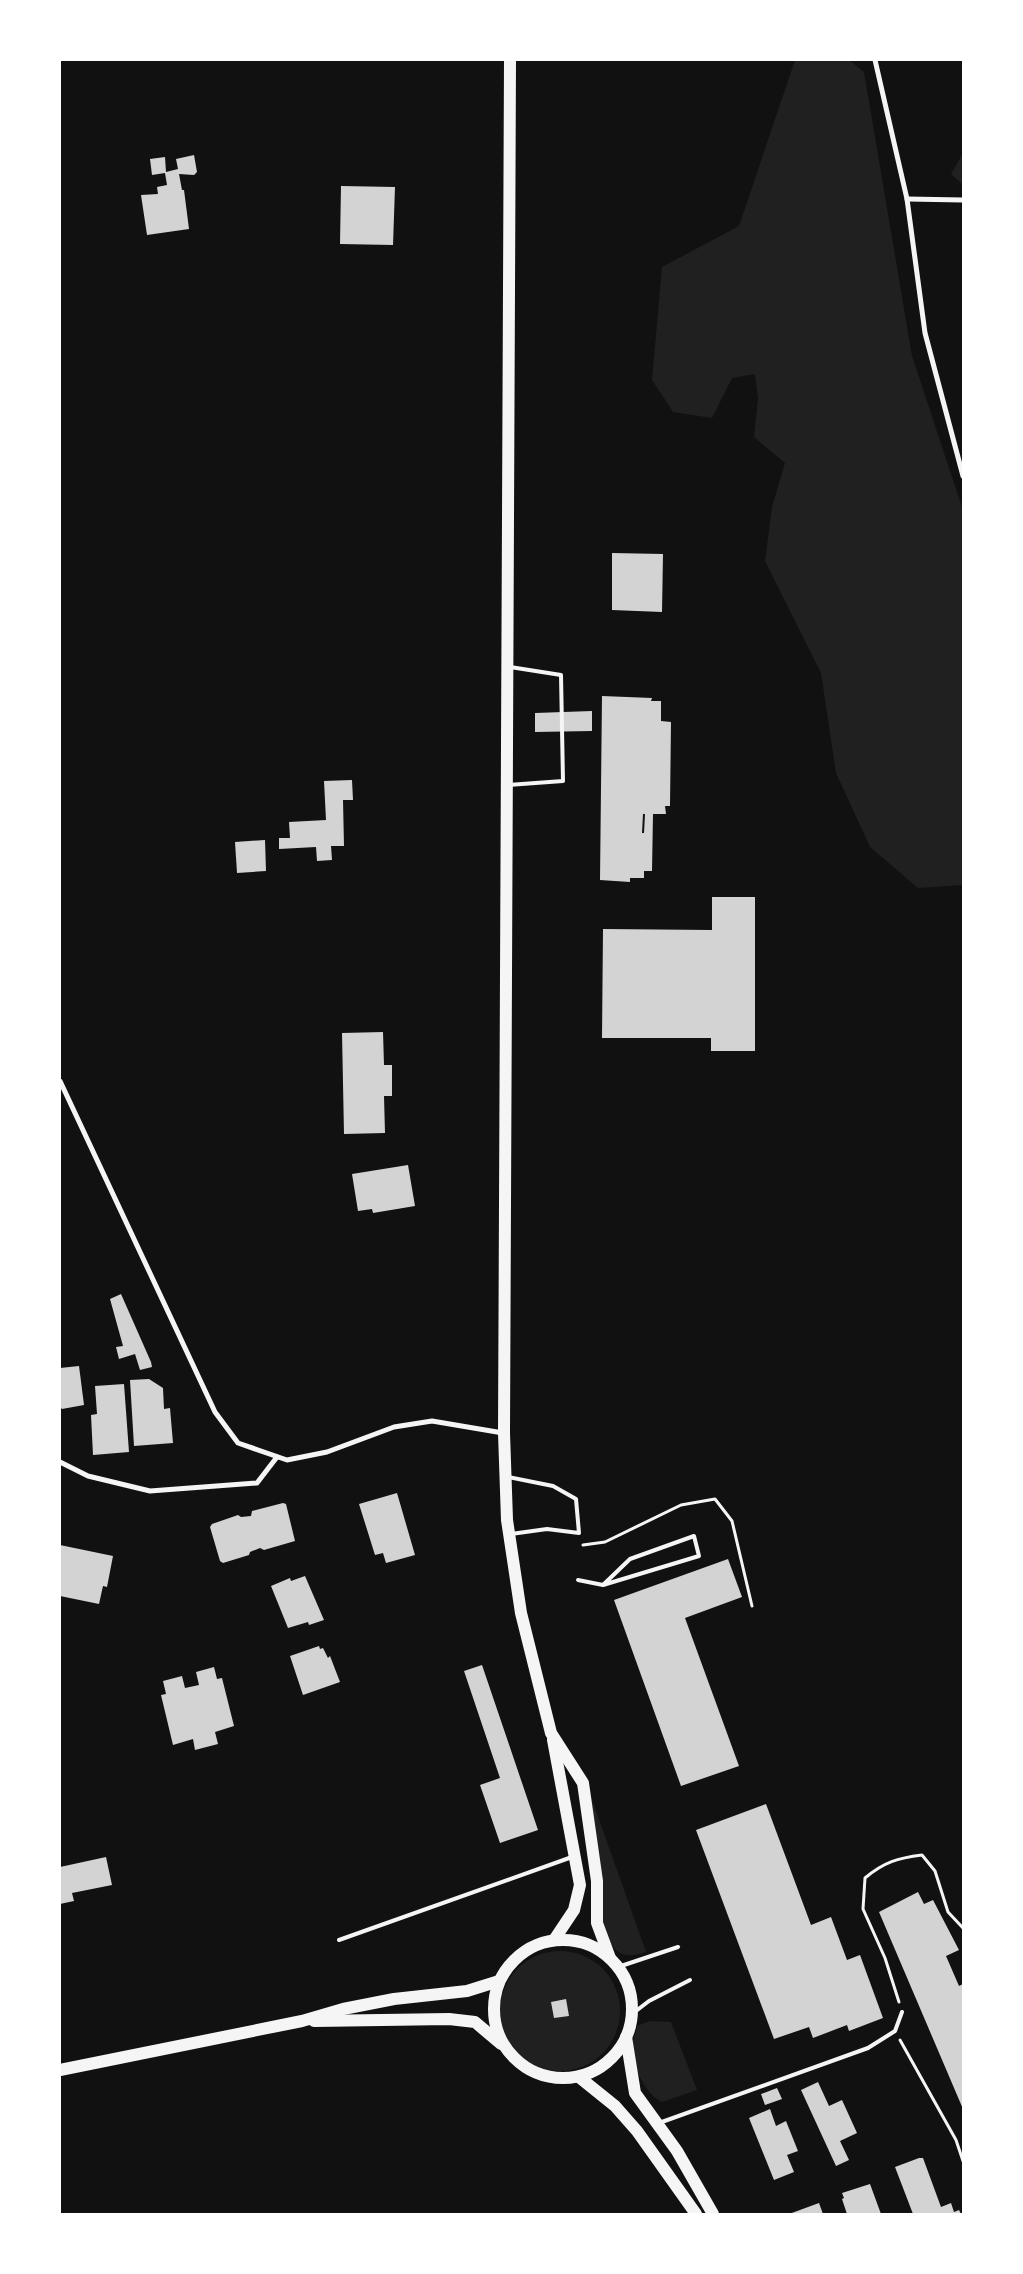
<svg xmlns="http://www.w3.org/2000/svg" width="1023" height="2274" viewBox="0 0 1023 2274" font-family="'PT Serif',serif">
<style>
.green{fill:#202020}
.building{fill:#d3d3d3;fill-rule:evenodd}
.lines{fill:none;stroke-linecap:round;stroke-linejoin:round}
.path{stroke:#f5f5f5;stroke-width:3}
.service{stroke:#f5f5f5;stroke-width:4}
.minor{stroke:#f5f5f5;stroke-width:5}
.primary{stroke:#f5f5f5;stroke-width:12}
</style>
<rect width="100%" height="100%" fill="#111"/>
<g class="green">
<polygon points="795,60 849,60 864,72 912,356 963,510 963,885 918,888 870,847 836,773 821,673 765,561 772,507 785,463 754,437 758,399 755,374 732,378 712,418 673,412 652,380 662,267 739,226"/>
<polygon points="963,153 963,185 951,174"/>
<path d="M590 1794 646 1952C615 1964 606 1941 601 1915Z"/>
<circle cx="560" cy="2011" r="60"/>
<path d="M650 2021 671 2022 697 2090 662 2102C645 2094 631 2064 632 2045 633 2039 636 2032 637 2026Z"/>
</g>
<g class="building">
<polygon points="194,155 197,172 194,175 179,174 182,190 184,190 189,229 147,235 141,195 158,194 157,187 167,185 165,173 152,175 150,159 165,157 166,172 178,169 176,159"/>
<polygon points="341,186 395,187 393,245 340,244"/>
<polygon points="612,553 663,554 662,612 612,610"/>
<path d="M602 696 652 698 651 701H661V721L671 722 670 806H665L666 814H653L652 871H644V878H630V882L600 880ZM643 814H645L644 833H642Z"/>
<polygon points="592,711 592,731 535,732 535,713"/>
<polygon points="352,780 353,800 343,800 344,846 331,846 332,860 317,861 316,847 279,849 279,838 290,838 289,822 326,820 324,781"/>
<polygon points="265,840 266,871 237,873 235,842"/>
<polygon points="712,897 755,897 755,1051 711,1051 711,1038 602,1038 603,929 712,930"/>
<polygon points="383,1032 384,1065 392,1065 392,1096 384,1096 385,1133 344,1134 342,1033"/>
<polygon points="408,1165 415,1206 373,1213 372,1209 358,1211 352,1174"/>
<polygon points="121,1294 151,1362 152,1367 140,1370 135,1354 119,1359 116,1347 123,1346 110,1299"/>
<polygon points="79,1366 84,1405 62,1409 60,1407 60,1368"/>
<polygon points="149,1379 163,1388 164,1409 170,1408 173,1443 134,1446 130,1380"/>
<polygon points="124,1384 129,1452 93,1455 91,1415 97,1414 95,1386"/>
<polygon points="397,1493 415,1555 386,1563 383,1553 375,1555 359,1504"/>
<polygon points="283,1503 286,1504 295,1541 264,1550 260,1548 250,1552 249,1555 223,1563 220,1561 210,1527 212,1524 238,1515 241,1517 251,1516 252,1511"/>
<polygon points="60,1545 113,1556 107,1587 103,1586 99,1604 60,1596"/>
<polygon points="728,1559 742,1597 685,1618 739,1766 681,1786 614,1600"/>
<polygon points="305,1576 324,1620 309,1625 308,1622 288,1628 271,1586 290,1578 291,1581"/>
<polygon points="319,1646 320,1649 323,1648 328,1658 330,1656 340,1682 303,1695 290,1656"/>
<polygon points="482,1665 538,1830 500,1843 480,1785 500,1778 464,1671"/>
<polygon points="214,1667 217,1679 222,1678 234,1726 215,1732 218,1744 195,1750 193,1739 173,1745 161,1695 166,1694 163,1681 182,1676 185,1688 199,1685 196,1672"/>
<polygon points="766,1804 811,1925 831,1917 847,1960 860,1955 883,2018 849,2031 847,2025 813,2038 809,2027 774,2039 696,1830"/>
<polygon points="106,1857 112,1885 72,1893 74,1901 60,1904 60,1867"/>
<polygon points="918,1892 924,1904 933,1900 959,1950 946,1956 959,1986 963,1984 963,2109 879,1912"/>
<polygon points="566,1999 569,2016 554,2018 551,2002"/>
<polygon points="818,2082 829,2106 842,2100 857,2133 840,2141 849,2160 836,2166 801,2090"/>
<polygon points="777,2088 782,2099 765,2105 761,2094"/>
<polygon points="770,2109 776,2126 786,2121 798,2151 787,2155 794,2172 774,2180 749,2118"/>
<polygon points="919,2158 923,2158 941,2207 951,2203 954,2212 959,2210 961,2214 913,2214 895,2167"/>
<polygon points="870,2184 881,2214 847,2214 842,2199 844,2198 842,2193"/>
<polygon points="819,2203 823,2214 789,2214"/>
</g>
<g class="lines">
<g class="path">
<polyline points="583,1545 605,1542 681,1505 715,1499 732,1521 752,1606"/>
<path d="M899 2002 885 1958 863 1909 865 1878C884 1862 898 1858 922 1855L935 1871 948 1912 963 1928"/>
<polyline points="900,2040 956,2140 963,2161"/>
</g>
<g class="service">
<polyline points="508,785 563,781 561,675 510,667"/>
<polyline points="508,1477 553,1486 576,1499 579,1533 547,1529 511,1534"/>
<polyline points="578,1580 603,1585 699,1556 694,1536 630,1559 603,1585"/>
<polyline points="339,1940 572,1857"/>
<polyline points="618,1967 678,1947"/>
<polyline points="632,2014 649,2001 690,1980"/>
<polyline points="659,2123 868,2048 895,2031 902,2012"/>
</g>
<g class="minor">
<polyline points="875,60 907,199 925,333 963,476"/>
<polyline points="907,199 963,200"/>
<polyline points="60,1081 215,1412 238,1443 287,1460 327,1452 394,1427 432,1421 503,1433"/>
<polyline points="60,1462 88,1476 150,1491 257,1483 277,1457"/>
</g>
<g class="primary">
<polyline points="510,60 504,1433 507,1520 521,1613 551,1733 583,1783 597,1881 597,1923 610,1958"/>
<polyline points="553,1740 580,1885 574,1910 554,1940"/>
<circle cx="563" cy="2009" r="69"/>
<polyline points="314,2021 449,2019 475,2022 501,2044"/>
<polyline points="626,2037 635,2093 677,2151 713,2214"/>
<polyline points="60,2070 302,2021 343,2009 394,1999 467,1991 499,1981"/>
<polyline points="579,2077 615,2106 637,2131 696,2214"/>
</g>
</g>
<rect width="1023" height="2274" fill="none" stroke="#ffffff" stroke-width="122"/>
</svg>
